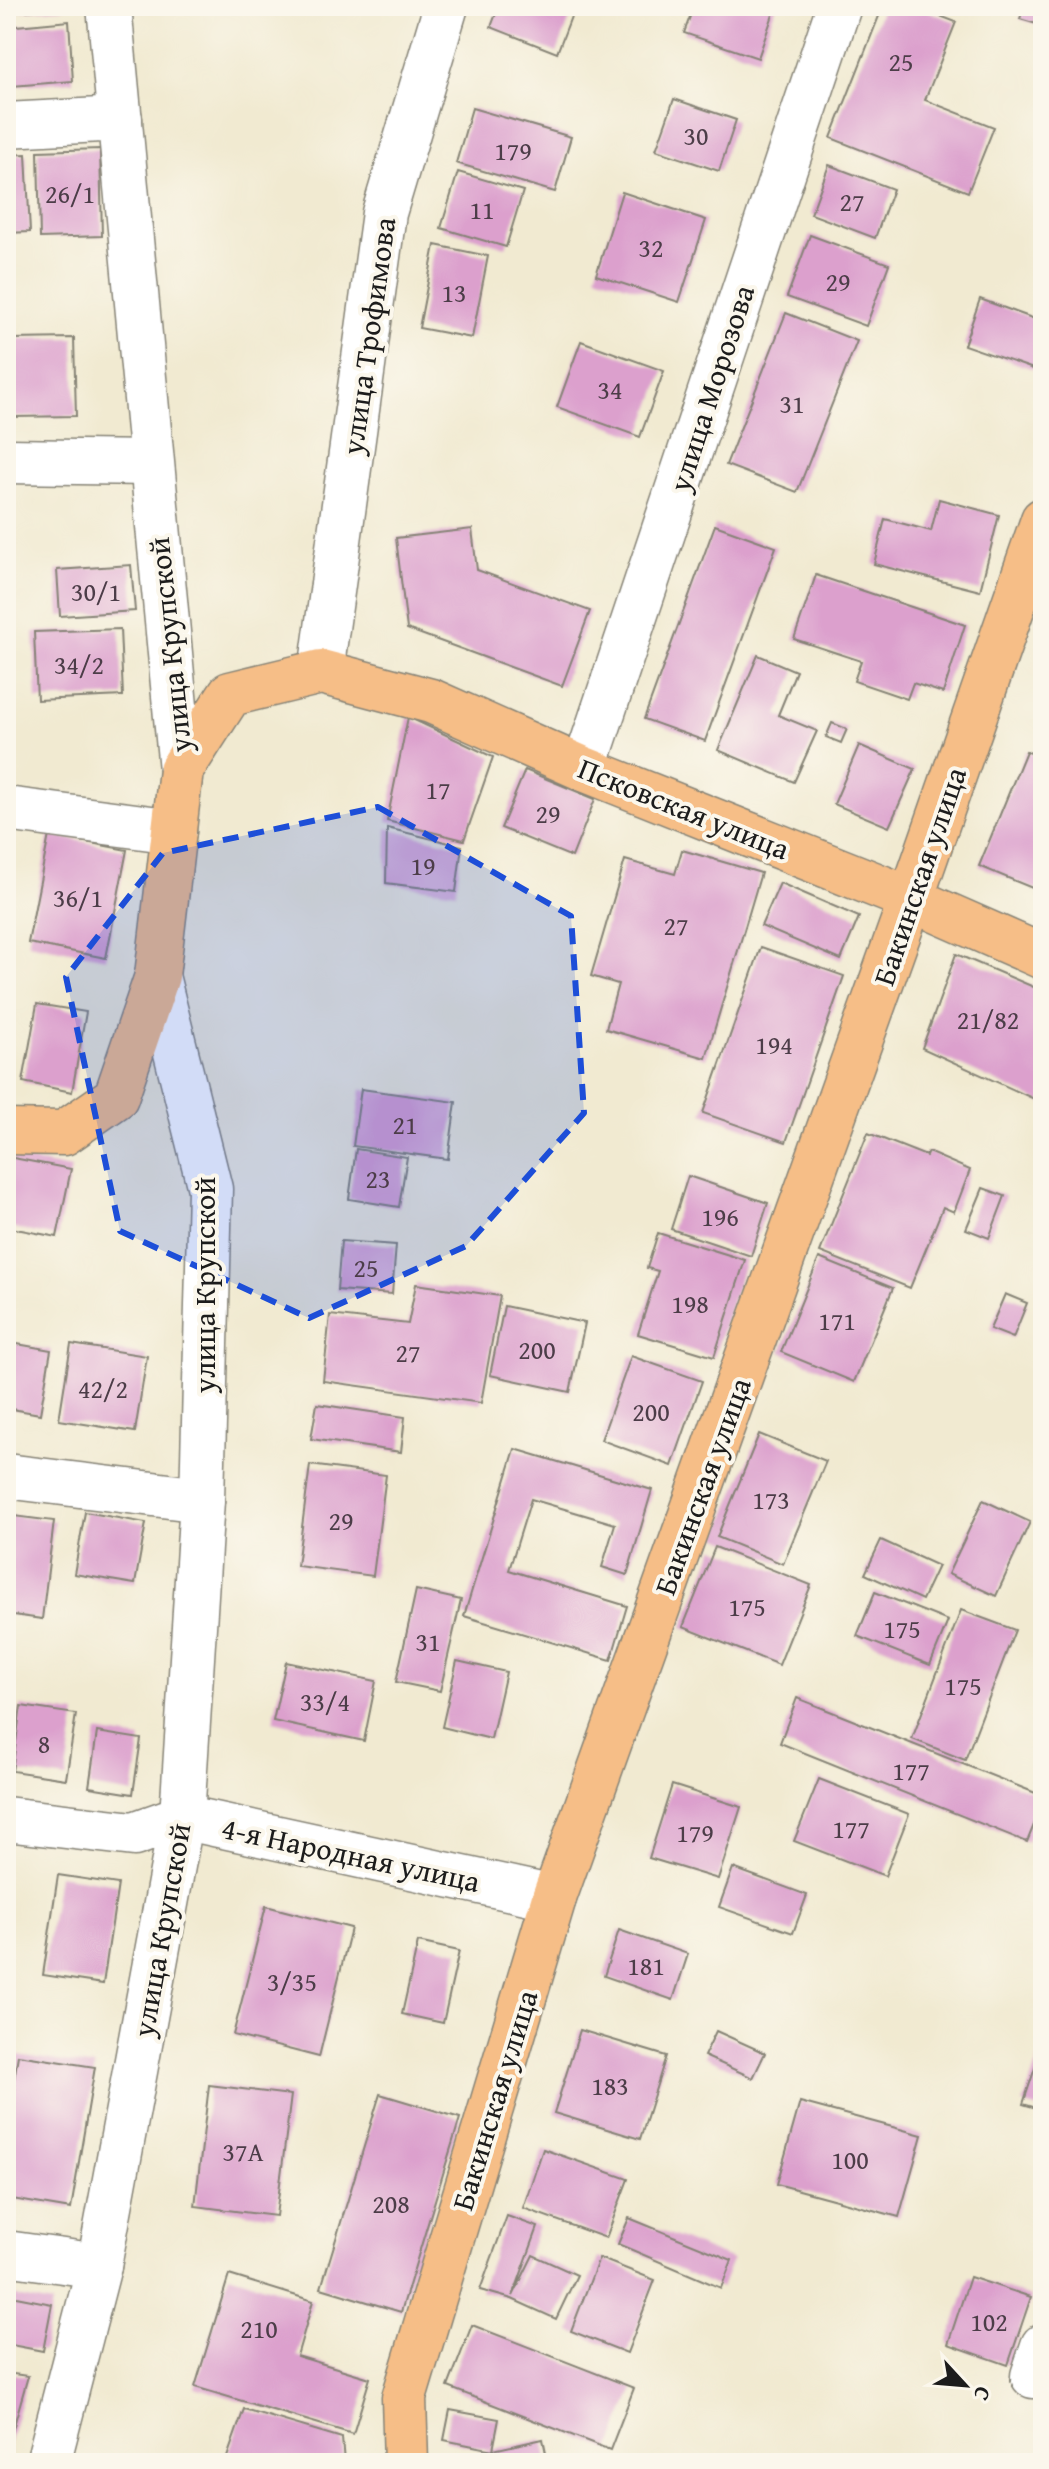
<svg xmlns="http://www.w3.org/2000/svg" width="1049" height="2469" viewBox="0 0 1049 2469" font-family="'Gentium Book Plus',serif">
<style>
.building{fill:#dca0cd}
.lines{fill:none;stroke-linecap:round;stroke-linejoin:round}
.minor-casing{stroke:#868376;stroke-width:47}
.major-casing{stroke:#868376;stroke-width:47}
.minor{stroke:#fff;stroke-width:44}
.major{stroke:#f6be87;stroke-width:44}
.marked{fill:#1d4ed8;fill-opacity:0.2;stroke:#1d4ed8;stroke-width:6;stroke-dasharray:16 10;stroke-linejoin:round}
.labels{text-anchor:middle;dominant-baseline:central;stroke-width:8;stroke-linejoin:round;paint-order:stroke}
.number-label{font-size:26px;fill:#4c3d48}
.street-label{font-size:30px;fill:#1c1c1c;stroke:#fbf7ec}
</style>
<rect width="100%" height="100%" fill="#fbf7ec"/>
<filter id="ink" filterUnits="userSpaceOnUse"><feTurbulence type="fractalNoise" baseFrequency=".0125" numOctaves="2"/><feDisplacementMap in="SourceGraphic" scale="16" xChannelSelector="R" yChannelSelector="G"/><feConvolveMatrix kernelMatrix="1 2 1 2 8 2 1 2 1" color-interpolation-filters="sRGB"/></filter>
<filter id="wash" filterUnits="userSpaceOnUse"><feTurbulence type="fractalNoise" baseFrequency=".006" numOctaves="4" result="noise"/><feDisplacementMap in="SourceGraphic" scale="32" xChannelSelector="R" yChannelSelector="G"/><feGaussianBlur stdDeviation="1.8" result="paint"/><feColorMatrix in="noise" values="0 0 0 0 0 0 0 0 0 0 0 0 0 0 0 0 0 1.4 0 .05"/><feComposite in="paint" operator="in"/></filter>
<g filter="url(#wash)">
<rect width="100%" height="100%" fill="#f1ead1"/>
<g id="blocks">
<g class="building">
<polygon points="6,6 66,6 66,8 6,12"/>
<polygon points="499,6 575,6 557,53 491,27"/>
<polygon points="694,6 776,6 758,58 684,33"/>
<polygon points="883,6 914,6 956,22 925,100 994,127 968,192 831,138"/>
<polygon points="1024,6 1043,6 1043,26 1020,19"/>
<polygon points="69,21 73,81 12,86 6,27"/>
<polygon points="674,99 736,120 719,171 656,150"/>
<polygon points="472,108 571,137 555,192 456,163"/>
<polygon points="100,149 102,236 40,238 38,151"/>
<polygon points="26,154 30,232 6,233 6,155"/>
<polygon points="829,165 893,189 875,238 811,214"/>
<polygon points="458,172 523,191 506,247 441,228"/>
<polygon points="622,192 706,220 679,302 596,275"/>
<polygon points="810,235 889,264 866,326 787,297"/>
<polygon points="435,245 488,256 472,338 419,328"/>
<polygon points="980,299 1043,322 1042,372 964,345"/>
<polygon points="786,313 857,341 797,492 726,465"/>
<polygon points="74,338 76,416 13,417 12,339"/>
<polygon points="581,341 664,371 640,437 557,407"/>
<polygon points="939,499 999,515 980,591 874,564 885,519 931,531"/>
<polygon points="715,525 776,547 705,741 644,719"/>
<polygon points="472,529 477,570 590,611 562,686 407,629 396,538"/>
<polygon points="131,565 135,611 60,616 57,570"/>
<polygon points="816,575 965,625 943,693 913,683 907,699 854,681 861,661 794,639"/>
<polygon points="120,629 123,696 37,700 34,632"/>
<polygon points="758,655 796,671 778,715 817,731 794,782 718,750"/>
<polygon points="408,717 493,757 464,840 387,821"/>
<polygon points="832,723 847,729 841,743 826,737"/>
<polygon points="859,745 915,769 889,827 834,804"/>
<polygon points="1026,751 1043,758 1043,875 1037,890 979,866"/>
<polygon points="525,770 595,799 572,857 501,828"/>
<polygon points="387,828 462,846 456,892 386,883"/>
<polygon points="49,835 127,850 106,958 28,943"/>
<polygon points="682,850 761,873 706,1058 606,1029 618,984 591,976 625,860 675,874"/>
<polygon points="780,883 859,917 841,960 761,926"/>
<polygon points="761,947 844,976 786,1142 703,1113"/>
<polygon points="956,954 1043,991 1043,1103 922,1048"/>
<polygon points="37,1004 86,1012 72,1092 23,1082"/>
<polygon points="361,1089 456,1102 448,1159 353,1146"/>
<polygon points="868,1133 926,1156 928,1152 970,1170 954,1212 943,1207 910,1288 820,1252"/>
<polygon points="356,1149 407,1157 399,1207 349,1199"/>
<polygon points="8,1157 71,1169 57,1237 6,1227"/>
<polygon points="688,1176 768,1203 751,1256 671,1229"/>
<polygon points="983,1188 1005,1196 989,1238 966,1229"/>
<polygon points="658,1233 745,1260 714,1357 638,1334 658,1271 647,1268"/>
<polygon points="341,1241 396,1245 392,1294 337,1290"/>
<polygon points="819,1258 893,1288 854,1382 781,1352"/>
<polygon points="416,1284 500,1296 481,1403 323,1381 330,1315 408,1324"/>
<polygon points="1005,1294 1027,1303 1013,1338 990,1329"/>
<polygon points="504,1306 585,1323 570,1392 490,1375"/>
<polygon points="6,1342 51,1350 40,1414 6,1408"/>
<polygon points="71,1344 147,1356 135,1432 59,1420"/>
<polygon points="631,1356 702,1381 672,1466 601,1440"/>
<polygon points="317,1404 405,1417 401,1452 311,1439"/>
<polygon points="759,1434 826,1461 783,1564 717,1537"/>
<polygon points="515,1449 652,1490 627,1575 602,1567 615,1524 531,1499 509,1570 627,1606 611,1660 464,1616"/>
<polygon points="310,1465 386,1475 373,1576 297,1566"/>
<polygon points="983,1500 1030,1522 996,1596 948,1574"/>
<polygon points="85,1512 146,1523 135,1584 74,1574"/>
<polygon points="6,1515 54,1521 42,1619 6,1614"/>
<polygon points="881,1540 938,1566 922,1600 865,1574"/>
<polygon points="715,1547 811,1585 779,1665 683,1627"/>
<polygon points="416,1590 461,1600 440,1691 396,1682"/>
<polygon points="875,1592 948,1621 930,1665 857,1636"/>
<polygon points="961,1610 1015,1630 965,1760 912,1739"/>
<polygon points="457,1661 506,1672 491,1739 442,1727"/>
<polygon points="286,1662 376,1681 364,1741 273,1721"/>
<polygon points="797,1698 1043,1796 1043,1803 1027,1842 780,1743"/>
<polygon points="21,1706 76,1714 66,1779 12,1771"/>
<polygon points="97,1732 141,1739 133,1794 89,1787"/>
<polygon points="819,1779 909,1814 885,1876 794,1841"/>
<polygon points="672,1785 741,1807 718,1879 649,1858"/>
<polygon points="733,1868 807,1895 793,1933 719,1907"/>
<polygon points="58,1875 118,1884 103,1984 43,1975"/>
<polygon points="266,1906 351,1928 319,2057 233,2035"/>
<polygon points="619,1930 688,1954 673,2000 604,1976"/>
<polygon points="418,1942 459,1951 443,2023 402,2014"/>
<polygon points="580,2030 666,2056 640,2139 554,2113"/>
<polygon points="716,2031 765,2053 753,2078 704,2056"/>
<polygon points="1043,2044 1043,2110 1023,2104"/>
<polygon points="18,2055 95,2067 71,2209 6,2198 6,2128"/>
<polygon points="209,2085 291,2095 276,2216 195,2206"/>
<polygon points="380,2094 460,2118 401,2312 321,2288"/>
<polygon points="800,2102 922,2135 899,2217 777,2184"/>
<polygon points="543,2149 628,2179 606,2238 523,2208"/>
<polygon points="507,2216 538,2227 513,2296 533,2255 577,2275 556,2319 512,2299 480,2290"/>
<polygon points="629,2218 732,2260 721,2288 618,2244"/>
<polygon points="599,2258 655,2280 627,2353 571,2331"/>
<polygon points="229,2275 313,2301 297,2356 370,2378 353,2434 195,2387"/>
<polygon points="970,2277 1031,2297 1008,2365 948,2344"/>
<polygon points="6,2295 52,2304 43,2351 6,2344"/>
<polygon points="472,2325 634,2388 610,2450 448,2387"/>
<polygon points="6,2373 28,2376 7,2450 6,2450"/>
<polygon points="244,2409 342,2438 344,2463 225,2463"/>
<polygon points="450,2410 499,2419 493,2450 444,2440"/>
<polygon points="543,2439 548,2463 454,2463 453,2459"/>
</g>
</g>
</g>
<g filter="url(#ink)">
<use href="#blocks" fill-opacity="0" stroke="#868376" stroke-width="2"/>
<g class="lines">
<defs>
<g id="minor">
<polyline points="109,6 181,770"/>
<polyline points="6,125 120,119"/>
<polyline points="6,461 151,463"/>
<polyline points="321,672 384,213 446,6"/>
<polyline points="584,769 839,6"/>
<polyline points="6,809 174,831"/>
<polyline points="6,1476 202,1500"/>
<polyline points="6,1819 134,1834 182,1817 554,1898"/>
<polyline points="6,2253 99,2266"/>
<polyline points="1033,2376 1043,2346"/>
<polyline points="48,2463 99,2266 182,1817 202,1500 210,1189 157,976"/>
</g>
<g id="major">
<polyline points="6,1132 64,1133 116,1097 157,976 181,770 230,694 321,672 431,701 584,769 911,899 1043,957"/>
<polyline points="406,2463 404,2398 554,1898 911,899 1043,520"/>
</g>
</defs>
<use href="#minor" class="minor-casing"/>
<use href="#major" class="major-casing"/>
<use href="#minor" class="minor"/>
<use href="#major" class="major"/>
</g>
</g>
<path class="marked" d="M378 807 571 916 584 1113 466 1246 309 1318 120 1231 66 977 163 853Z"/>
<g class="labels">
<g class="number-label">
<text x="901" y="61">25</text>
<text x="696" y="135">30</text>
<text x="513" y="150">179</text>
<text x="70" y="193">26/1</text>
<text x="852" y="201">27</text>
<text x="482" y="209">11</text>
<text x="651" y="247">32</text>
<text x="838" y="281">29</text>
<text x="454" y="292">13</text>
<text x="610" y="389">34</text>
<text x="792" y="403">31</text>
<text x="96" y="591">30/1</text>
<text x="79" y="664">34/2</text>
<text x="438" y="789">17</text>
<text x="548" y="813">29</text>
<text x="423" y="865">19</text>
<text x="78" y="897">36/1</text>
<text x="676" y="925">27</text>
<text x="988" y="1019">21/82</text>
<text x="774" y="1044">194</text>
<text x="405" y="1124">21</text>
<text x="378" y="1178">23</text>
<text x="720" y="1216">196</text>
<text x="366" y="1267">25</text>
<text x="690" y="1303">198</text>
<text x="837" y="1320">171</text>
<text x="537" y="1349">200</text>
<text x="408" y="1352">27</text>
<text x="103" y="1388">42/2</text>
<text x="651" y="1411">200</text>
<text x="771" y="1499">173</text>
<text x="341" y="1520">29</text>
<text x="747" y="1606">175</text>
<text x="902" y="1628">175</text>
<text x="428" y="1641">31</text>
<text x="963" y="1685">175</text>
<text x="325" y="1701">33/4</text>
<text x="44" y="1743">8</text>
<text x="911" y="1770">177</text>
<text x="851" y="1828">177</text>
<text x="695" y="1832">179</text>
<text x="646" y="1965">181</text>
<text x="292" y="1981">3/35</text>
<text x="610" y="2085">183</text>
<text x="243" y="2151">37А</text>
<text x="850" y="2159">100</text>
<text x="391" y="2203">208</text>
<text x="989" y="2321">102</text>
<text x="259" y="2328">210</text>
</g>
<g class="street-label">
<text transform="translate(368 336) rotate(-82)">улица Трофимова</text>
<text transform="translate(711 388) rotate(-72)">улица Морозова</text>
<text transform="translate(169 645) rotate(-96)">улица Крупской</text>
<text transform="translate(684 808) rotate(22)">Псковская улица</text>
<text transform="translate(919 876) rotate(-71)">Бакинская улица</text>
<text transform="translate(204 1285) rotate(-90)">улица Крупской</text>
<text transform="translate(702 1486) rotate(-70)">Бакинская улица</text>
<text transform="translate(351 1854) rotate(12)">4-я Народная улица</text>
<text transform="translate(161 1930) rotate(-80)">улица Крупской</text>
<text transform="translate(494 2100) rotate(-73)">Бакинская улица</text>
</g>
</g>
<rect width="1049" height="2469" fill="none" stroke="#fbf7ec" stroke-width="32"/>
<g transform="translate(965 2385) rotate(116)" stroke="#fbf7ec" stroke-width="6" paint-order="stroke">
<path d="M0-6L14 30L0 20L-14 30Z" fill="#1c1c1c"/>
<text y="-12" font-size="22" font-weight="bold" text-anchor="middle" fill="#1c1c1c">С</text>
</g>
</svg>
